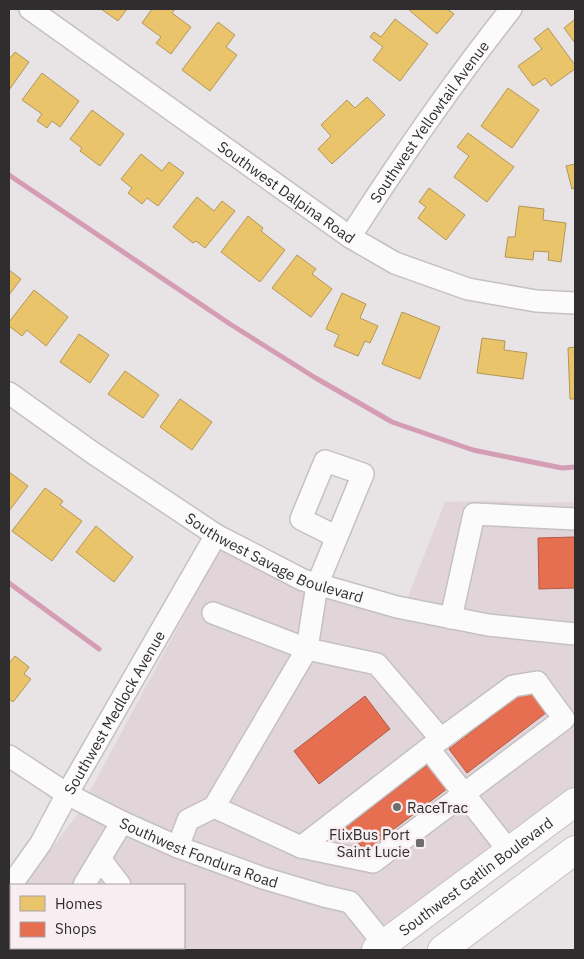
<svg xmlns="http://www.w3.org/2000/svg" width="584" height="959" viewBox="0 0 584 959" font-family="'IBM Plex Sans',sans-serif">
<style>
.built{fill:#e1d5d9}
.homes{fill:#e9c46a;stroke:#b29758}
.shops{fill:#e76f51;stroke:#b05b46}
.lines{fill:none;stroke-linecap:round;stroke-linejoin:round}
.stream{stroke:#d59db3;stroke-width:5}
.minor-casing{stroke:#c5c1c3;stroke-width:24}
.major-casing{stroke:#c5c1c3;stroke-width:30}
.minor{stroke:#fcfbfb;stroke-width:21}
.major{stroke:#fcfbfb;stroke-width:28}
.poi-dot{fill:#706d6e;stroke:#f8eef1;stroke-width:2}
.labels{text-anchor:middle;dominant-baseline:central;stroke-width:5;stroke-linejoin:round;paint-order:stroke}
.street-label{font-size:15px;fill:#302d2e;stroke:#f8eef1}
.poi-label{font-size:15px;fill:#302d2e;stroke:#f8eef1;text-anchor:start}
</style>
<rect width="100%" height="100%" fill="#e8e3e5"/>
<g class="built">
<polygon points="486,501 542,503 575,502 575,625 488,616 407,599 445,502"/>
<polygon points="220,548 239,557 575,644 575,790 385,931 265,869 180,838 88,795"/>
<polygon points="80,811 346,910 371,942 360,950 9,950 9,905 11,902 11,948 184,948 184,885 24,885"/>
</g>
<g class="homes">
<polygon points="101,9 127,9 118,21"/>
<polygon points="152,9 175,9 172,13 191,27 171,54 156,43 161,37 142,23"/>
<polygon points="408,9 447,9 454,14 437,34"/>
<polygon points="395,19 428,44 400,81 373,60 383,47 370,37 374,32 381,37"/>
<polygon points="575,19 575,43 564,28"/>
<polygon points="218,22 235,35 226,47 237,55 210,91 182,70"/>
<polygon points="548,28 575,65 575,69 551,86 545,78 533,86 518,66 542,49 534,39"/>
<polygon points="15,52 29,62 9,90 9,57 10,58"/>
<polygon points="42,73 79,101 60,127 52,121 47,128 37,121 42,114 22,100"/>
<polygon points="508,88 539,110 512,148 481,126"/>
<polygon points="367,97 385,115 332,164 318,149 331,136 321,125 347,100 355,108"/>
<polygon points="92,110 124,134 100,166 80,151 82,148 70,139"/>
<polygon points="468,133 514,167 487,202 454,177 469,156 457,147"/>
<polygon points="141,154 162,171 169,162 184,173 158,206 147,198 142,204 128,193 132,188 121,179"/>
<polygon points="575,164 575,188 572,189 566,166"/>
<polygon points="429,188 465,215 446,240 418,218 426,207 419,202"/>
<polygon points="197,197 214,211 222,201 235,211 205,248 196,241 193,243 173,227"/>
<polygon points="519,206 544,209 543,220 566,223 561,262 548,260 549,252 534,251 533,260 505,257 508,237 515,237"/>
<polygon points="248,216 263,228 261,231 285,250 260,282 221,252"/>
<polygon points="297,255 316,269 312,274 332,289 311,317 272,288"/>
<polygon points="9,270 21,279 9,295"/>
<polygon points="34,290 68,317 46,346 27,330 22,336 9,326 9,322"/>
<polygon points="342,293 366,304 360,318 378,326 370,343 365,341 358,356 334,346 339,335 326,329"/>
<polygon points="402,312 440,327 420,379 382,364"/>
<polygon points="79,334 109,355 90,383 60,362"/>
<polygon points="482,338 505,341 504,350 527,353 523,379 477,373"/>
<polygon points="575,347 575,399 570,399 568,348"/>
<polygon points="125,371 159,395 143,418 108,394"/>
<polygon points="180,399 212,422 192,450 160,427"/>
<polygon points="9,472 28,486 9,511"/>
<polygon points="45,488 63,501 60,505 82,521 52,561 12,531"/>
<polygon points="96,526 133,557 114,582 76,552"/>
<polygon points="15,656 29,667 24,674 31,679 13,702 9,699 9,663"/>
</g>
<g class="shops">
<polygon points="575,537 575,588 539,589 538,538"/>
<polygon points="533,685 551,709 467,773 449,749"/>
<polygon points="365,696 390,729 319,784 294,751"/>
<polygon points="430,763 448,788 365,851 346,827"/>
<polygon points="102,948 122,948 119,950 104,950"/>
<polygon points="122,948 151,948 153,950 119,950"/>
</g>
<g class="lines">
<g class="stream">
<polyline points="9,175 230,324 314,377 392,422 473,450 562,468 575,467"/>
<polyline points="9,583 99,649"/>
</g>
<defs>
<g id="minor">
<path id="s1" d="M30 9 350 237 395 263 468 289 536 301 575 303"/>
<path id="s2" d="M350 237C400 159 453 82 511 9"/>
<path id="s3" d="M9 393 93 453 216 535 303 580 397 607 488 625 575 634"/>
<polyline points="213,613 307,649 377,664 441,739 513,686 537,682 564,719 373,862 301,847 214,807"/>
<polyline points="451,618 474,514 575,519"/>
<polyline points="429,749 509,851"/>
<path id="s4" d="M9 756 67 794 122 822 178 847 263 878 324 896 350 902 384 944"/>
<polyline points="178,847 188,820 214,807 307,649 317,585 363,474 325,461 301,519 337,537"/>
<polyline points="301,847 441,739"/>
<polyline points="100,859 120,885"/>
<polyline points="84,885 122,822"/>
<path id="s5" d="M9 888 41 843 67 794 216 535"/>
<polyline points="76,948 77,950"/>
<polyline points="164,948 166,950"/>
</g>
<g id="major">
<path id="s6" d="M376 950 575 802"/>
<polyline points="442,950 575,850"/>
</g>
</defs>
<use href="#minor" class="minor-casing"/>
<use href="#major" class="major-casing"/>
<use href="#minor" class="minor"/>
<use href="#major" class="major"/>
</g>
<g class="poi-dot">
<circle cx="397" cy="807" r="5"/>
<rect x="415" y="838" width="10" height="10" rx="2.5"/>
</g>
<g class="labels">
<g class="street-label">
<text stroke="none"><textPath href="#s2" startOffset="140">Southwest Yellowtail Avenue</textPath></text>
<text stroke="none"><textPath href="#s1" startOffset="315">Southwest Dalpina Road</textPath></text>
<text stroke="none"><textPath href="#s3" startOffset="314">Southwest Savage Boulevard</textPath></text>
<text stroke="none"><textPath href="#s5" startOffset="205">Southwest Medlock Avenue</textPath></text>
<text stroke="none"><textPath href="#s4" startOffset="214">Southwest Fondura Road</textPath></text>
<text stroke="none"><textPath href="#s6" startOffset="124">Southwest Gatlin Boulevard</textPath></text>
</g>
<g class="poi-label">
<text x="407" y="807">RaceTrac</text>
<text x="410" y="834" text-anchor="end">FlixBus Port<tspan x="410" dy="17">Saint Lucie</tspan></text>
</g>
</g>
<rect width="584" height="959" fill="none" stroke="#302d2e" stroke-width="20"/>
<rect x="10" y="884" width="175" height="65" fill="#f8eef1" stroke="#a8a1a3"/>
<rect x="20" y="896" width="25" height="15" fill="#e9c46a" stroke="#a8a1a3"/>
<text x="55" y="909" font-size="15" fill="#302d2e">Homes</text>
<rect x="20" y="922" width="25" height="15" fill="#e76f51" stroke="#a8a1a3"/>
<text x="55" y="934" font-size="15" fill="#302d2e">Shops</text>
</svg>
